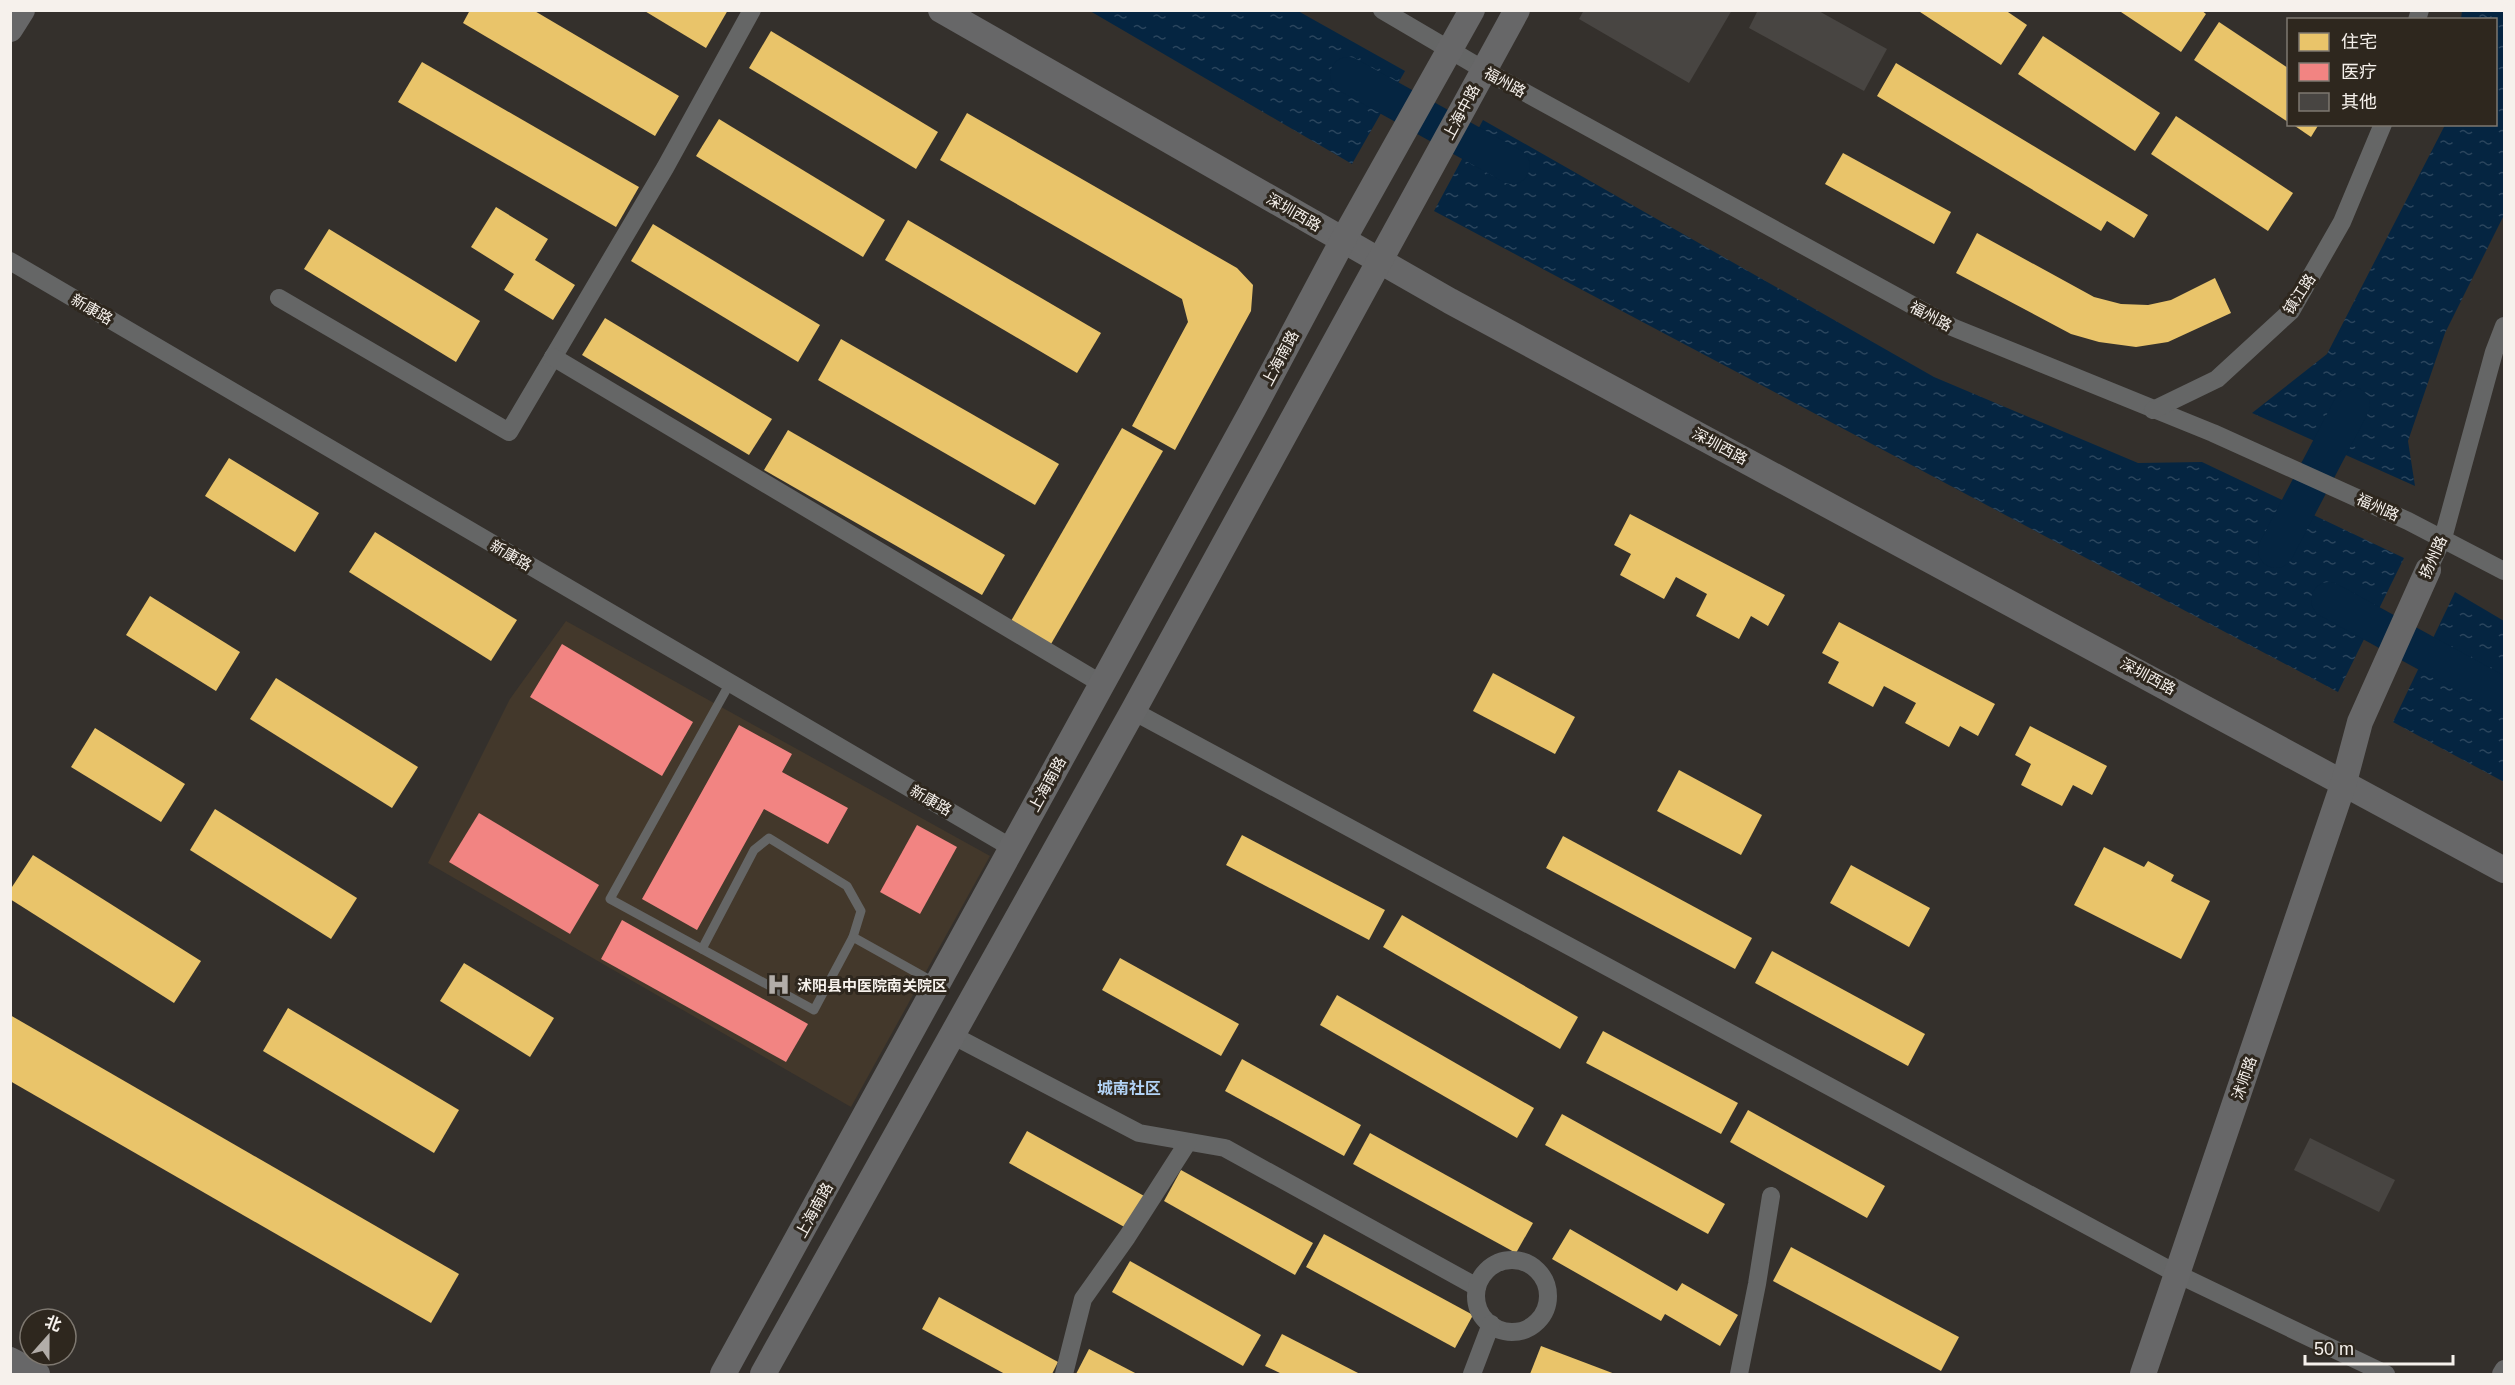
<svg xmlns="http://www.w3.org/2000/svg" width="2515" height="1385" viewBox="0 0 2515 1385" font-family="Helvetica,'Noto Sans SC',sans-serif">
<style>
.built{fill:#43382b}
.water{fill:url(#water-ripples)}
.homes{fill:#e9c46a}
.health{fill:#f28482}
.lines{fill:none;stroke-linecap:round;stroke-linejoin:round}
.river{stroke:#052541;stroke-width:36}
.building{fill:#484542}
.lane{stroke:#656666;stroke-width:9}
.street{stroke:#656666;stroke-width:18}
.secondary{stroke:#676768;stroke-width:26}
.labels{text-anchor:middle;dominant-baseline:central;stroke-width:6;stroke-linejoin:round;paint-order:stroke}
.street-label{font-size:15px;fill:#f6f1ec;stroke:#2e271e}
.poi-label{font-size:15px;font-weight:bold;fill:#f6f1ec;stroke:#2e271e;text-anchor:start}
.neighbourhood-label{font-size:16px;font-weight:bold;fill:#b2d3f6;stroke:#2e271e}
</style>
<defs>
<pattern id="water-ripples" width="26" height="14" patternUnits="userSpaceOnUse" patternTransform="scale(1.5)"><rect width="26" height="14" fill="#052541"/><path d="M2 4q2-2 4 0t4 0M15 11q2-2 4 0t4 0" fill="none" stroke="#2a455d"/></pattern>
</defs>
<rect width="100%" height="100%" fill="#34302c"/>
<polygon class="built" points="566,621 990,856 851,1107 428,863 510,699"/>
<g class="water">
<polygon points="1090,11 1298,11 1405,71 1352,164"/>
<polygon points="2462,11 2504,11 2504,215 2445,333 2408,441 2415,486 2252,413 2327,354 2445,125 2496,124 2496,20 2461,19"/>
<polygon points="1483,120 1934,377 2138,463 2202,462 2404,558 2338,692 1434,211"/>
<polygon points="2455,592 2504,621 2504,782 2393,722"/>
</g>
<g class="homes">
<polygon points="470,10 533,10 679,96 655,136 463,23"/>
<polygon points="643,10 728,10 706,48"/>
<polygon points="1917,10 2005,10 2027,25 2001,65"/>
<polygon points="2118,10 2201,10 2206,14 2181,52"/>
<polygon points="2219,22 2288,68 2288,122 2194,60"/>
<polygon points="771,31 938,132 916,169 749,68"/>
<polygon points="2043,36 2160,113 2135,151 2018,74"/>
<polygon points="422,62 639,187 616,227 398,102"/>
<polygon points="1896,63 2148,215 2134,238 2107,221 2101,231 1877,96"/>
<polygon points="967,113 1237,268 1253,285 1251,311 1175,450 1132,426 1188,322 1182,299 940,160"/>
<polygon points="2176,116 2293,193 2268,231 2151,154"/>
<polygon points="719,119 885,220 863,257 696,156"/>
<polygon points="2292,124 2319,124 2311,137"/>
<polygon points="1843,153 1951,212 1934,244 1825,184"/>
<polygon points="496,207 548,239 535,260 575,285 553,320 504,290 514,274 471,247"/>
<polygon points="908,220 1101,333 1077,373 885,260"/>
<polygon points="653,224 820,325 798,362 631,261"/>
<polygon points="329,229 480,321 456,362 304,269"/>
<polygon points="1977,233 2094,297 2121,304 2148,305 2171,300 2215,278 2231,313 2168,342 2136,347 2099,342 2071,334 1956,273"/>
<polygon points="605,318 772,419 749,455 582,355"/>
<polygon points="841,339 1059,464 1035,505 818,380"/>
<polygon points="1122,428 1163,451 1051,644 1011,621"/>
<polygon points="788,430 1005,555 982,595 764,470"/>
<polygon points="229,458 319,513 295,552 205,496"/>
<polygon points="1630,514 1785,595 1768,626 1751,616 1739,639 1696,616 1707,594 1676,577 1664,599 1620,575 1631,554 1614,545"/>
<polygon points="375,532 517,620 491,661 349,572"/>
<polygon points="150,596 240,652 216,691 126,635"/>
<polygon points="1839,622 1995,704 1978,736 1960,726 1949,747 1905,723 1916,703 1884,686 1873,707 1828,683 1839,662 1822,653"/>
<polygon points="1493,673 1575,717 1555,754 1473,711"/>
<polygon points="276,678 418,767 392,808 250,719"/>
<polygon points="2030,726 2107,766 2092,795 2073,785 2062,806 2021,785 2031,764 2015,755"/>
<polygon points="95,728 185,784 161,822 71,767"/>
<polygon points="1679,770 1762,815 1741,855 1657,811"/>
<polygon points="215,809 357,898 331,939 190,850"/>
<polygon points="1242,835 1385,910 1369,940 1226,865"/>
<polygon points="1563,836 1752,938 1735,969 1546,868"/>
<polygon points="2104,847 2144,867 2148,861 2174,875 2171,881 2210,901 2181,959 2074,905"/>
<polygon points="33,855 201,961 174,1003 10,899 10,890"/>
<polygon points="1851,865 1930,908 1909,947 1830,903"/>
<polygon points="1402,915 1578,1017 1560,1049 1383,947"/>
<polygon points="1772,951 1925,1034 1908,1066 1755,983"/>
<polygon points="1120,958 1239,1024 1221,1056 1102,990"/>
<polygon points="464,963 554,1018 530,1057 440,1001"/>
<polygon points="1337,995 1534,1108 1517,1138 1320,1025"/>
<polygon points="288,1008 459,1110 434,1153 263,1051"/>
<polygon points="10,1015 459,1274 431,1323 10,1081"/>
<polygon points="1603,1031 1738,1103 1721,1134 1586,1063"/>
<polygon points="1242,1059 1361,1125 1344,1156 1225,1091"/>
<polygon points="1748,1110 1885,1186 1867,1218 1730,1142"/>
<polygon points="1562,1114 1725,1204 1708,1234 1545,1145"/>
<polygon points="1027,1131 1146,1197 1128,1229 1009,1163"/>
<polygon points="1370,1133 1533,1223 1516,1253 1353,1164"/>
<polygon points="1181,1170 1313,1243 1295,1275 1164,1201"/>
<polygon points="1570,1229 1677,1291 1682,1283 1738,1315 1720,1346 1665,1314 1661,1321 1552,1259"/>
<polygon points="1324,1234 1473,1315 1455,1348 1306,1267"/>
<polygon points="1791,1247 1959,1337 1941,1371 1773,1281"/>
<polygon points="1130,1261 1261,1335 1243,1366 1112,1292"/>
<polygon points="939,1297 1058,1362 1052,1374 1005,1374 922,1329"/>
<polygon points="1282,1334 1360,1374 1282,1374 1265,1366"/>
<polygon points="1541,1346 1615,1374 1530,1374"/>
<polygon points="1089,1349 1137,1374 1076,1374"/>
</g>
<g class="health">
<polygon points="562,644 693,722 662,776 530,697"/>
<polygon points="739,725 792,754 782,772 848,808 828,844 764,809 697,930 642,899"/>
<polygon points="479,813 599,885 570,934 449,862"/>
<polygon points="917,825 957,847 920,914 880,892"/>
<polygon points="622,920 808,1024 786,1062 601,959"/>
</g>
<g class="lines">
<g class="river">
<polyline points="1348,75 1512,166"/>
<polyline points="2276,550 2352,405"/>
<polyline points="2329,600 2504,696"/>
</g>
</g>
<g class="building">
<polygon points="1584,10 1732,10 1689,83 1579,19"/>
<polygon points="1758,10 1817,10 1887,49 1864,91 1749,28"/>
<polygon points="2310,1138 2395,1180 2379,1212 2294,1170"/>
</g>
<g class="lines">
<g class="lane">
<polyline points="730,683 610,899 814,1010 853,937 937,984"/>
<polyline points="702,949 754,850 769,838 847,886 861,911 853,937"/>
</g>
<g class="street">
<polyline points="1382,10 1484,70 1952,327 2213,433 2408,521 2504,571"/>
<polyline points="2417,20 2420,10"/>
<polyline points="10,261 1012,848"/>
<polyline points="279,298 509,432 665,168 752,10"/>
<polyline points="553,357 1102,684"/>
<polyline points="2153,410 2217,379 2291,311 2342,222 2383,124"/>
<polyline points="2428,570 2443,538 2494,352 2504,326"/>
<polyline points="1133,711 2177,1274 2386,1374"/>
<polyline points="952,1035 1139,1133 1225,1148 1477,1287"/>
<circle cx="1512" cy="1296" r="36"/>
<polyline points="1064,1374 1083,1299 1127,1237 1188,1142"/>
<polyline points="1472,1374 1491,1324"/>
<polyline points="1739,1374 1757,1284 1771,1196"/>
<polyline points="2501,1374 2504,1369"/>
</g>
<g class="secondary">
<polyline points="941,10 1450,301 2504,870"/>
<polyline points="10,29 22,10"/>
<polyline points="10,1360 37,1374"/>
<polyline points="723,1374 1253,409 1343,240 1472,10"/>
<polyline points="763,1374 1133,711 1517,10"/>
<polyline points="2143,1374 2344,782 2360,722 2428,570"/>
</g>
</g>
<defs>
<symbol id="hospital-bare" viewBox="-9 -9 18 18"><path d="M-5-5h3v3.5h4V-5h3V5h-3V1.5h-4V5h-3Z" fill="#b2ada9" stroke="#2e271e" stroke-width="2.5" paint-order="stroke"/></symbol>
</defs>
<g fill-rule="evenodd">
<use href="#hospital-bare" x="762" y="968" width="33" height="33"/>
</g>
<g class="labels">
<g class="street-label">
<text transform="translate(1505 82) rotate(29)">福州路</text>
<text transform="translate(1461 112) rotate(-62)">上海中路</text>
<text transform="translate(1294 212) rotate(30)">深圳西路</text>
<text transform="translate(2299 294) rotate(-57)">镇江路</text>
<text transform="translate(92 309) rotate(30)">新康路</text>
<text transform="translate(1931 316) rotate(28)">福州路</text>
<text transform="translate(1280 358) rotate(-62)">上海南路</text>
<text transform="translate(1720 446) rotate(28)">深圳西路</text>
<text transform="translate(2378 507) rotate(24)">福州路</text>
<text transform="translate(511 555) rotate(30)">新康路</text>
<text transform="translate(2433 557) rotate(-66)">扬州路</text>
<text transform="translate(2148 676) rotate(28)">深圳西路</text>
<text transform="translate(1047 784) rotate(-61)">上海南路</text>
<text transform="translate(931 800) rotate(30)">新康路</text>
<text transform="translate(2244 1078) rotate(-71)">沭师路</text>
<text transform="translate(814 1210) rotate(-61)">上海南路</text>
</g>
<g class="poi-label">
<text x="797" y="985">沭阳县中医院南关院区</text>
</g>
<g class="neighbourhood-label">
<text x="1129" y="1088">城南社区</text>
</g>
</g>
<rect width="2515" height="1385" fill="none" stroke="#f6f1ec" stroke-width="24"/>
<rect x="2287" y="18" width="210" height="108" fill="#2e271e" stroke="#7e7870" stroke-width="1.5"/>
<rect x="2299" y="33" width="30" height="18" fill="#e9c46a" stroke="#7e7870" stroke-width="1.5"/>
<text x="2341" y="48" font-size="18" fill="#f6f1ec">住宅</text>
<rect x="2299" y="63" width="30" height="18" fill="#f28482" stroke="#7e7870" stroke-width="1.5"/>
<text x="2341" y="78" font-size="18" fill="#f6f1ec">医疗</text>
<rect x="2299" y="93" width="30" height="18" fill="#484542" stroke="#7e7870" stroke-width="1.5"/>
<text x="2341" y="108" font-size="18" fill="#f6f1ec">其他</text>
<g transform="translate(48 1337) rotate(21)"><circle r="28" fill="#2e271e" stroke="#7e7870" stroke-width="1.5"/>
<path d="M0-4.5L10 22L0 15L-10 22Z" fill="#b2ada9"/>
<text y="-9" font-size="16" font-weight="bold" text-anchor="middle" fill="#f6f1ec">北</text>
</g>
<path d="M2305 1355v9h148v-9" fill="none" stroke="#f6f1ec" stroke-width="3"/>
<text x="2314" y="1355" font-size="18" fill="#f6f1ec" stroke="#2e271e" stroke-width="4.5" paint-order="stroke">50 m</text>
</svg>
